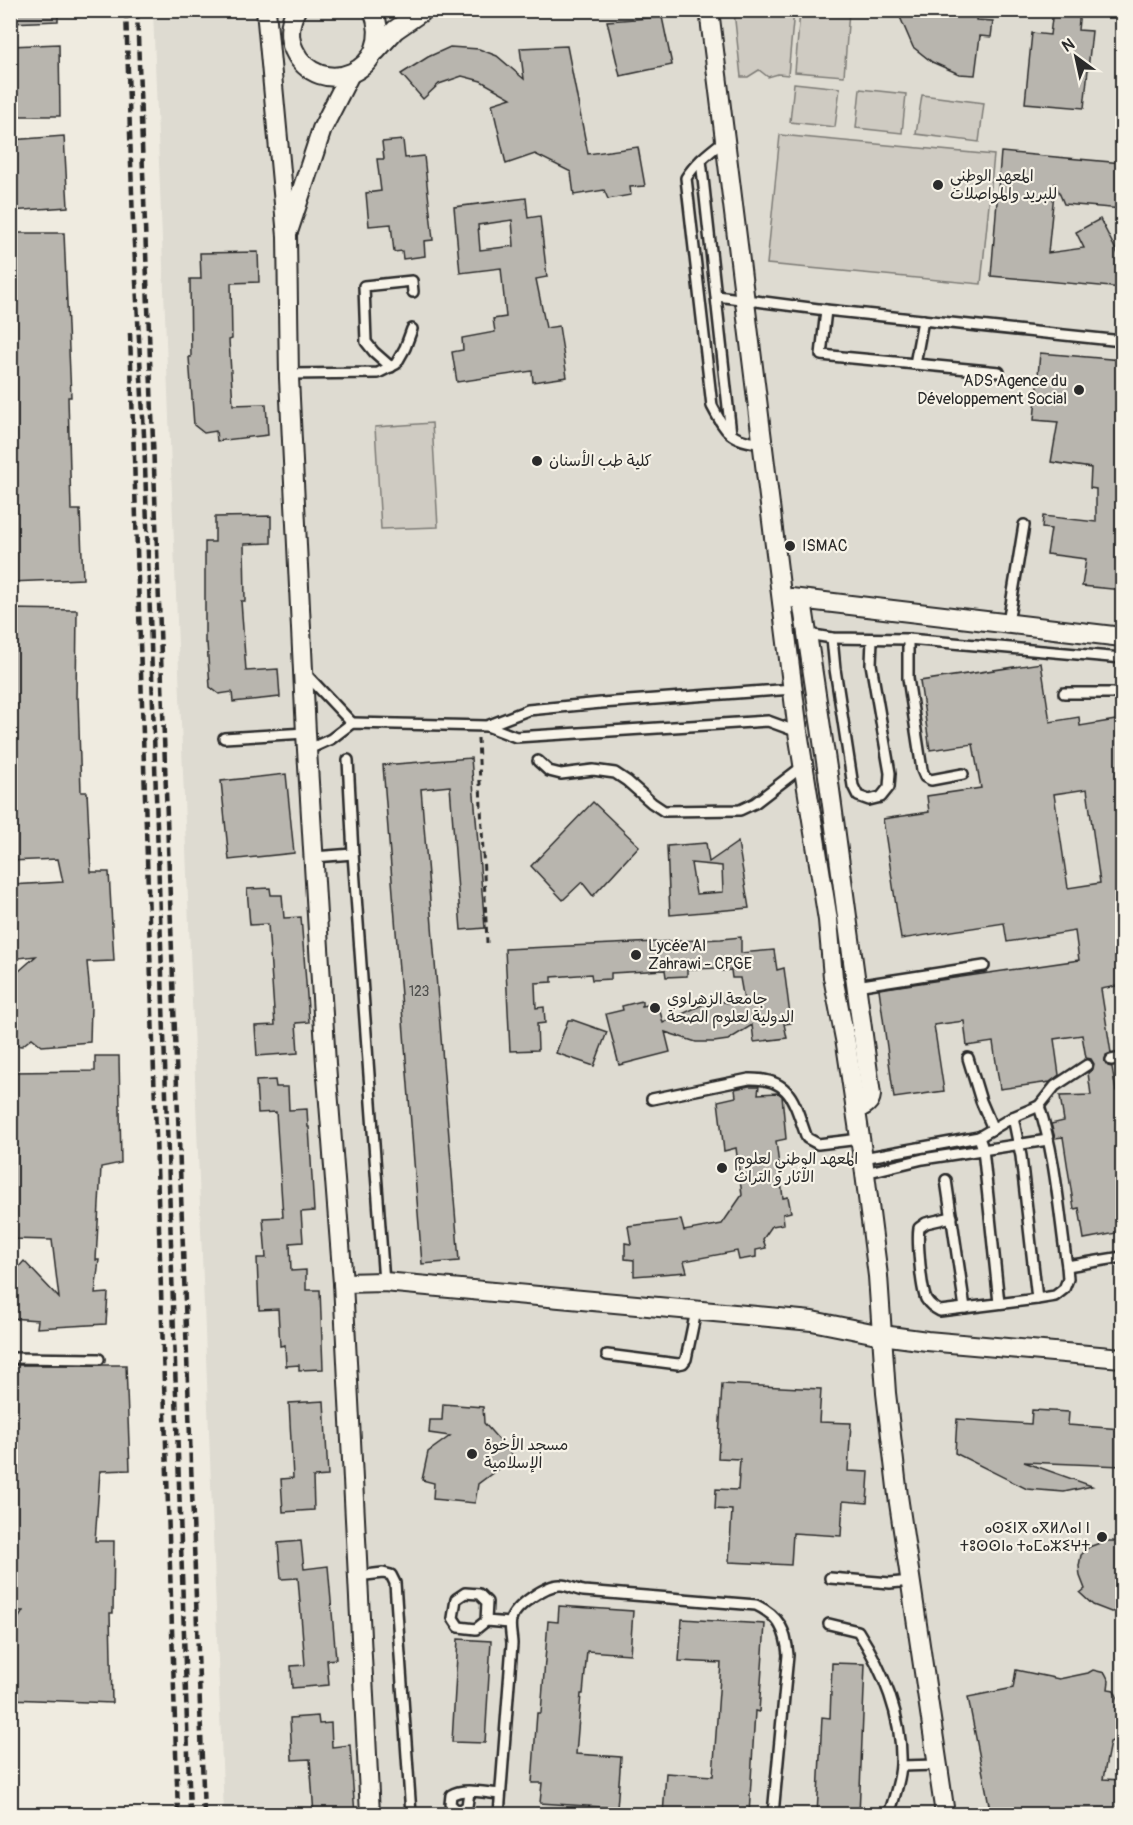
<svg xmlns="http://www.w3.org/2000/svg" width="1133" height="1825" viewBox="0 0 1133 1825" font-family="Pangolin,'Playpen Sans Arabic','Noto Sans Tifinagh',sans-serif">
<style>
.built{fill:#dedbd1}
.green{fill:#cfcbc2;stroke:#7d7b76;stroke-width:1.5}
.building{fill:#b8b5ae;stroke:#2b2b2b;stroke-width:1.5;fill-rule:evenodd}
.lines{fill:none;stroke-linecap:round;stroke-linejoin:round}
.lane-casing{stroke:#2b2b2b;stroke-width:14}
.street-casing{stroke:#2b2b2b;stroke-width:22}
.path{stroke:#2b2b2b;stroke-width:3;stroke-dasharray:6 4.5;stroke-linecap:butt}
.lane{stroke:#f7f3e8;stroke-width:9}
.street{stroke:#f7f3e8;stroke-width:18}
.rail{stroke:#2b2b2b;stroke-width:4.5;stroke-dasharray:9 4.5;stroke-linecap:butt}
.poi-dot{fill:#2b2b2b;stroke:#f7f3e8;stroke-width:2}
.labels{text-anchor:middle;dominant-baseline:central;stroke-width:4.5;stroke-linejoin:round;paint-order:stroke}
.number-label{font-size:14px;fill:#4e4e4c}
.poi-label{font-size:16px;fill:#2b2b2b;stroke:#f7f3e8;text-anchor:start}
</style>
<rect width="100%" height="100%" fill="#efebe0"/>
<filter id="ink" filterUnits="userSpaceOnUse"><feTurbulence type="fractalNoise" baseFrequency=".0167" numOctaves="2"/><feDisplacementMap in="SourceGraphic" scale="12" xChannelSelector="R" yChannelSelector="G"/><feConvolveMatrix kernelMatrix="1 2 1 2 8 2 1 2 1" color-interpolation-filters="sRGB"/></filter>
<g filter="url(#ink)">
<polygon class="built" points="153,11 1122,11 1122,1814 224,1814"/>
<g class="green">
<polygon points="734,11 794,11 788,75 778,74 768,77 759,70 748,77 741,77"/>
<polygon points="800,11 849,11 844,76 795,72"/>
<polygon points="794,83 840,88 835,127 790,122"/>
<polygon points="860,89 906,94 902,133 856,128"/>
<polygon points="922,95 984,103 979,142 916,134"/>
<polygon points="780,135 994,155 981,284 767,264"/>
<polygon points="432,423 438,527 381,529 375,427"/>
</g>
<g class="building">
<polygon points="10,10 58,10 58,21 10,23"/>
<polygon points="897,10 977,10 976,20 993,21 991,37 980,36 975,75 959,74 932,62 913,47"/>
<polygon points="1053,10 1080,10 1078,30 1092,31 1084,108 1025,103 1032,33 1050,35"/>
<polygon points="662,17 672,65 620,76 607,21"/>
<polygon points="59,44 60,116 10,116 10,46"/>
<polygon points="567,46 588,154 638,147 645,186 630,187 631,195 608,199 604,190 574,195 571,172 535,154 506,164 492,104 511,98 481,81 462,76 439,84 423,99 401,74 428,57 450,47 479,49 497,56 524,79 520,48"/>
<polygon points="64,136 68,207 10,211 10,140"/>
<polygon points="403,140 405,158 424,156 433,240 424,241 425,256 403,259 402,251 394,252 391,224 369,226 366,193 381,191 377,159 384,159 382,142"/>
<polygon points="1001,152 1122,163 1122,209 1064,204 1055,183 1048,253 1084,248 1076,232 1100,219 1122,262 1122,288 991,276"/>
<path d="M526 198 528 218 540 216 547 277 536 279 546 328 559 326 567 377 533 382 532 371 457 382 452 352 463 350 462 338 495 332 493 319 506 317 501 268 460 273 454 207ZM512 220 514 246 480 250 478 225Z"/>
<polygon points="10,233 64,233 71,397 68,397 71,510 80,510 83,579 10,582"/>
<polygon points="258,252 259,282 231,283 232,339 229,340 233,405 266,404 268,435 217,441 216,431 204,433 194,425 189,357 191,357 190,279 201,279 200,253"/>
<polygon points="1040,353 1122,360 1122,590 1082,586 1086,559 1047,554 1051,529 1042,528 1043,516 1096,522 1096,489 1090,488 1091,468 1051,462 1058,422 1034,420"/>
<polygon points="271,516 271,543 244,544 245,601 241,601 246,671 278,669 280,697 233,702 232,692 219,694 210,687 207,643 205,643 205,542 215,542 215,517"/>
<polygon points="10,609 77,610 76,698 78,698 81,792 87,792 91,872 109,872 114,961 87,962 91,1005 90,1042 42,1046 32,1038 22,1046 10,1045 10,979 36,956 10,959 10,885 63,882 58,859 10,861"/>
<path d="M1041 663 1050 722 1079 717 1080 726 1122 719V985L1101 989 1111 1053 1106 1055 1105 1062 1108 1066 1112 1067 1116 1091 1122 1090V1232L1084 1239 1079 1208 1074 1209 1063 1137 1055 1138 1051 1124 1064 1121 1060 1096 1091 1095 1088 1073 1093 1069 1094 1064 1091 1059 1086 1058 1082 1035 1054 1039 1059 1075 1050 1082 1000 1089 993 1042 967 1046 964 1021 934 1025 944 1091 894 1098 879 989 1079 960 1075 931 1007 942 1004 923 901 939 883 819 929 812 927 796 981 788 973 744 930 750 920 681ZM1087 789 1100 883 1068 888 1054 794Z"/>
<polygon points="471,758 485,928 461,930 450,786 421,789 459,1261 422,1264 383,765"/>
<polygon points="286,774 294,853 229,860 221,781"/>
<polygon points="593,802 639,846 593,896 582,882 563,900 531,866"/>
<path d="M738 842 749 908 670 915 667 846 706 843 709 862ZM691 863 722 866 723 892 696 894Z"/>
<polygon points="270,888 271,895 282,895 284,918 301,917 309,1022 296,1023 298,1053 257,1056 255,1026 275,1025 268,924 250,925 247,889"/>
<polygon points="741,937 741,953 774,950 777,970 784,968 791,1023 784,1024 787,1038 754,1042 752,1025 728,1040 714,1042 696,1042 665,1032 670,1052 619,1065 606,1014 623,1010 622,1006 642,1001 642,1006 658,1003 663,1023 706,1003 719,1001 745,1006 740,978 732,978 731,970 722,971 722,968 687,969 687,976 666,977 665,970 611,973 611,979 592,980 591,974 552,977 552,982 535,983 536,1008 544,1007 545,1023 537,1024 538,1050 510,1051 505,949 721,939"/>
<polygon points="568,1020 573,1020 607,1032 594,1066 556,1053"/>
<polygon points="95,1056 119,1056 121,1163 101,1167 96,1260 99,1260 95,1294 108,1293 106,1324 37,1328 38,1320 10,1318 10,1277 24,1261 59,1298 52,1240 10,1239 10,1072 95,1071"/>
<polygon points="275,1080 276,1087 288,1087 289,1110 307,1109 308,1127 309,1127 314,1211 301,1212 303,1242 290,1243 291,1271 306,1270 306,1290 320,1290 323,1369 299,1370 299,1365 286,1366 285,1345 280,1346 278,1309 259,1310 257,1258 266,1258 263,1218 283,1217 276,1112 258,1113 256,1081"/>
<polygon points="749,1086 759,1086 758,1094 778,1093 782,1096 786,1139 776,1141 783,1198 788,1197 791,1212 783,1214 784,1224 772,1226 763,1239 766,1248 756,1250 756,1257 739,1260 737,1251 684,1261 687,1272 634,1276 634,1260 625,1259 625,1243 631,1244 628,1226 681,1220 684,1231 722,1224 742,1195 736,1148 724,1151 718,1101 736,1097 735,1089"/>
<polygon points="10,1365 126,1365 130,1470 100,1471 95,1541 114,1541 113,1613 110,1613 112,1703 10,1699 10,1632 23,1611 10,1611"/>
<polygon points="722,1384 821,1389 819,1422 851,1423 848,1471 869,1472 867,1503 843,1501 841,1536 793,1533 791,1565 729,1562 732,1510 715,1509 716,1489 738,1490 740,1459 718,1458"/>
<polygon points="324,1401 328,1476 313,1477 314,1510 283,1512 281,1479 293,1478 289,1403"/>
<polygon points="443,1404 483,1407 484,1423 514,1457 478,1484 475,1503 433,1499 434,1483 422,1480 428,1452 450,1436 429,1433 430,1420 442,1420"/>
<polygon points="1032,1410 1069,1412 1068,1425 1122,1429 1122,1466 1024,1462 1092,1486 1064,1492 1027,1489 955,1453 957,1419 1031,1424"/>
<polygon points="301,1541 304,1569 328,1566 336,1659 327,1660 329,1685 292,1688 291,1666 305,1665 298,1578 281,1579 278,1543"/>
<polygon points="1105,1541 1113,1541 1122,1543 1122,1611 1111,1612 1093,1605 1080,1593 1085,1589 1080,1576 1079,1566 1081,1555 1089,1547"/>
<polygon points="559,1606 633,1611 630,1654 587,1651 583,1694 581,1694 576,1754 621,1757 617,1808 540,1803 542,1783 532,1783 537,1713 541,1713 548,1621 558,1622"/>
<polygon points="682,1619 765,1624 759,1712 755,1711 749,1815 663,1815 666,1773 713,1776 721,1663 679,1661"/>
<polygon points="458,1639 491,1641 485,1743 452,1742"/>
<polygon points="832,1663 865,1664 859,1815 817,1815 822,1717 830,1718"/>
<polygon points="1016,1670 1059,1679 1088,1673 1093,1670 1105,1673 1109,1681 1108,1689 1114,1690 1121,1706 1115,1740 1110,1742 1103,1779 1122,1780 1122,1815 991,1815 968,1697 1013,1688"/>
<polygon points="318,1716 319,1724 331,1723 332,1747 350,1745 355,1815 314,1815 310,1759 292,1760 290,1718"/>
</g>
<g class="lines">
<defs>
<g id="lane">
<path d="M725 140C711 151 696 162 686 178L712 406C727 434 730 440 763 444"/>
<polyline points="701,160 731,434"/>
<polyline points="717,296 826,310 1122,341"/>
<polyline points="826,310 821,355 999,372"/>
<polyline points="915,364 923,320"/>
<polyline points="391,367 374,352 366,342 364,286 412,281 413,292"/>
<polyline points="289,374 378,373 396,364 405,348 412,329"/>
<polyline points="1008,623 1024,525"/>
<polyline points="807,634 832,638 908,639 1122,658"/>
<polyline points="832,638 835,669 853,786 858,796 869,800 881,797 889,787 890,773 871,664 872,639"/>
<polyline points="908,639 908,678 922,770 925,777 931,780 963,774"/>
<polyline points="304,672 352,723"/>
<polyline points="1064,693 1122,693"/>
<polyline points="487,726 516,737 768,721 798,732"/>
<polyline points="224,738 306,733"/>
<polyline points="307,750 331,739 352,723 487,726 528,710 601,703 793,689"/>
<polyline points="348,760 353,854 384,1282"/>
<polyline points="538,761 549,771 561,774 593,770 615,773 627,781 652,803 664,811 740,810 755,803 803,766"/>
<polyline points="314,857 353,854"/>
<polyline points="856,986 984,966"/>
<polyline points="968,1058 981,1101 993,1129"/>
<polyline points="1111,1060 1122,1058"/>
<path d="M652 1099 749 1079C793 1078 794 1104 807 1138L818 1144 860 1139"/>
<path d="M1039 1106C1056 1157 1059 1213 1067 1266L1122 1257"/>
<polyline points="1013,1117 1021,1156 1037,1299"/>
<polyline points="863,1158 979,1137"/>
<polyline points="865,1173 923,1159 1048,1140"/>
<polyline points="946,1180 965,1308"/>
<path d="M952 1217 926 1223 919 1228C917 1240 921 1288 926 1299 929 1304 934 1308 940 1311L1037 1299 1055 1296 1064 1289 1068 1279 1067 1266"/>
<polyline points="999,1303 983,1149 979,1137 1013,1117 1039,1106 1055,1086 1087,1065"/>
<polyline points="607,1355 678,1364 683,1363 686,1359 696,1311"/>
<polyline points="10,1358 99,1359"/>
<polyline points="357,1576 383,1573 391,1575 395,1583 411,1814"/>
<polyline points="830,1578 890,1583 911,1581"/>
<polyline points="486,1621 487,1602 479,1594 465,1593 456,1599 453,1618 459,1627 476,1629 486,1621 510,1623"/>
<path d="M829 1624 858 1631C883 1670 903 1718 901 1765 900 1782 894 1799 889 1814"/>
<polyline points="901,1766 937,1765"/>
<path d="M469 1792 467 1806 461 1810 455 1809 450 1804 451 1795C463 1787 486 1793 500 1794"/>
<path d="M499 1814 512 1644C512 1637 509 1627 511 1620 515 1606 547 1584 561 1585 568 1585 576 1590 584 1591L756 1605C779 1616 786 1630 788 1655L773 1814"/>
</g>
<g id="street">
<polyline points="266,10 287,236 289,378 306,733 326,1064 343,1283 370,1814"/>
<path d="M296 10C289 23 288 38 294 50 318 102 398 72 373 10"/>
<polyline points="709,10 798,732 828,920 833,977 846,1044 863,1158 878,1276 886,1393 898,1496 945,1814"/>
<polyline points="376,51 395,30 424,10"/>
<polyline points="289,229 322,129 350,74"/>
<polyline points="791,598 1122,637"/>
<path d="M802 600 827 768 871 1095C870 1104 863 1106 856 1110"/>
<polyline points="343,1283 384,1282 812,1321 882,1335 927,1341 1122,1358"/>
</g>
</defs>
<use href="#lane" class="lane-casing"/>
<use href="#street" class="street-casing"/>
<polyline class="path" points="478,738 487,943"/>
<use href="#lane" class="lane"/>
<use href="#street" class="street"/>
<g class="rail">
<polyline points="126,10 133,224 144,435 190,1814"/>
<polyline points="137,10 204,1814"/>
<polyline points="130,333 178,1814"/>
</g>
</g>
</g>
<g class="poi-dot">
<circle cx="938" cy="185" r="6"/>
<circle cx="1079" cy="390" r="6"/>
<circle cx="537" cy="461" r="6"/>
<circle cx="790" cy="546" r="6"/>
<circle cx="636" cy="955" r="6"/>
<circle cx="655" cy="1008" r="6"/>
<circle cx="722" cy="1168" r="6"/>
<circle cx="472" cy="1454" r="6"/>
<circle cx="1102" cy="1537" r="6"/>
</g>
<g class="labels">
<g class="number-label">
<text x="419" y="991">123</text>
</g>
<g class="poi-label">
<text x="950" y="176">المعهد الوطني<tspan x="950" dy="18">للبريد والمواصلات</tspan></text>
<text x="1067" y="381" text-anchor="end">ADS Agence du<tspan x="1067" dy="18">Développement Social</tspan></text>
<text x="549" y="461">كلية طب الأسنان</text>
<text x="802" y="546">ISMAC</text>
<text x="648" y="946">Lycée Al<tspan x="648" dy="18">Zahrawi - CPGE</tspan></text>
<text x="667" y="999">جامعة الزهراوي<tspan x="667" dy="18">الدولية لعلوم الصحة</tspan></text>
<text x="734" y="1159">المعهد الوطني لعلوم<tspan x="734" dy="18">الآثار و التراث</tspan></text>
<text x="484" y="1445">مسجد الأخوة<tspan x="484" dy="18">الإسلامية</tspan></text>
<text x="1090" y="1528" text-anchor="end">ⴰⵙⵉⵏⴳ ⴰⴳⵍⴷⴰⵏ ⵏ<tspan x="1090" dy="18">ⵜⵓⵙⵙⵏⴰ ⵜⴰⵎⴰⵣⵉⵖⵜ</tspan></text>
</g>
</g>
<rect width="1133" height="1825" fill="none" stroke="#f7f3e8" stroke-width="36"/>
<rect x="18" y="18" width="1097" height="1789" fill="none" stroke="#2b2b2b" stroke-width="2" filter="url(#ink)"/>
<g transform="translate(1076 57) rotate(327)" stroke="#f7f3e8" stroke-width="4.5" paint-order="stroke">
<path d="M0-4.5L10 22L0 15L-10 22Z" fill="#2b2b2b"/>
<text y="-9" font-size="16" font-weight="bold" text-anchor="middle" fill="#2b2b2b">N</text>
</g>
</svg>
